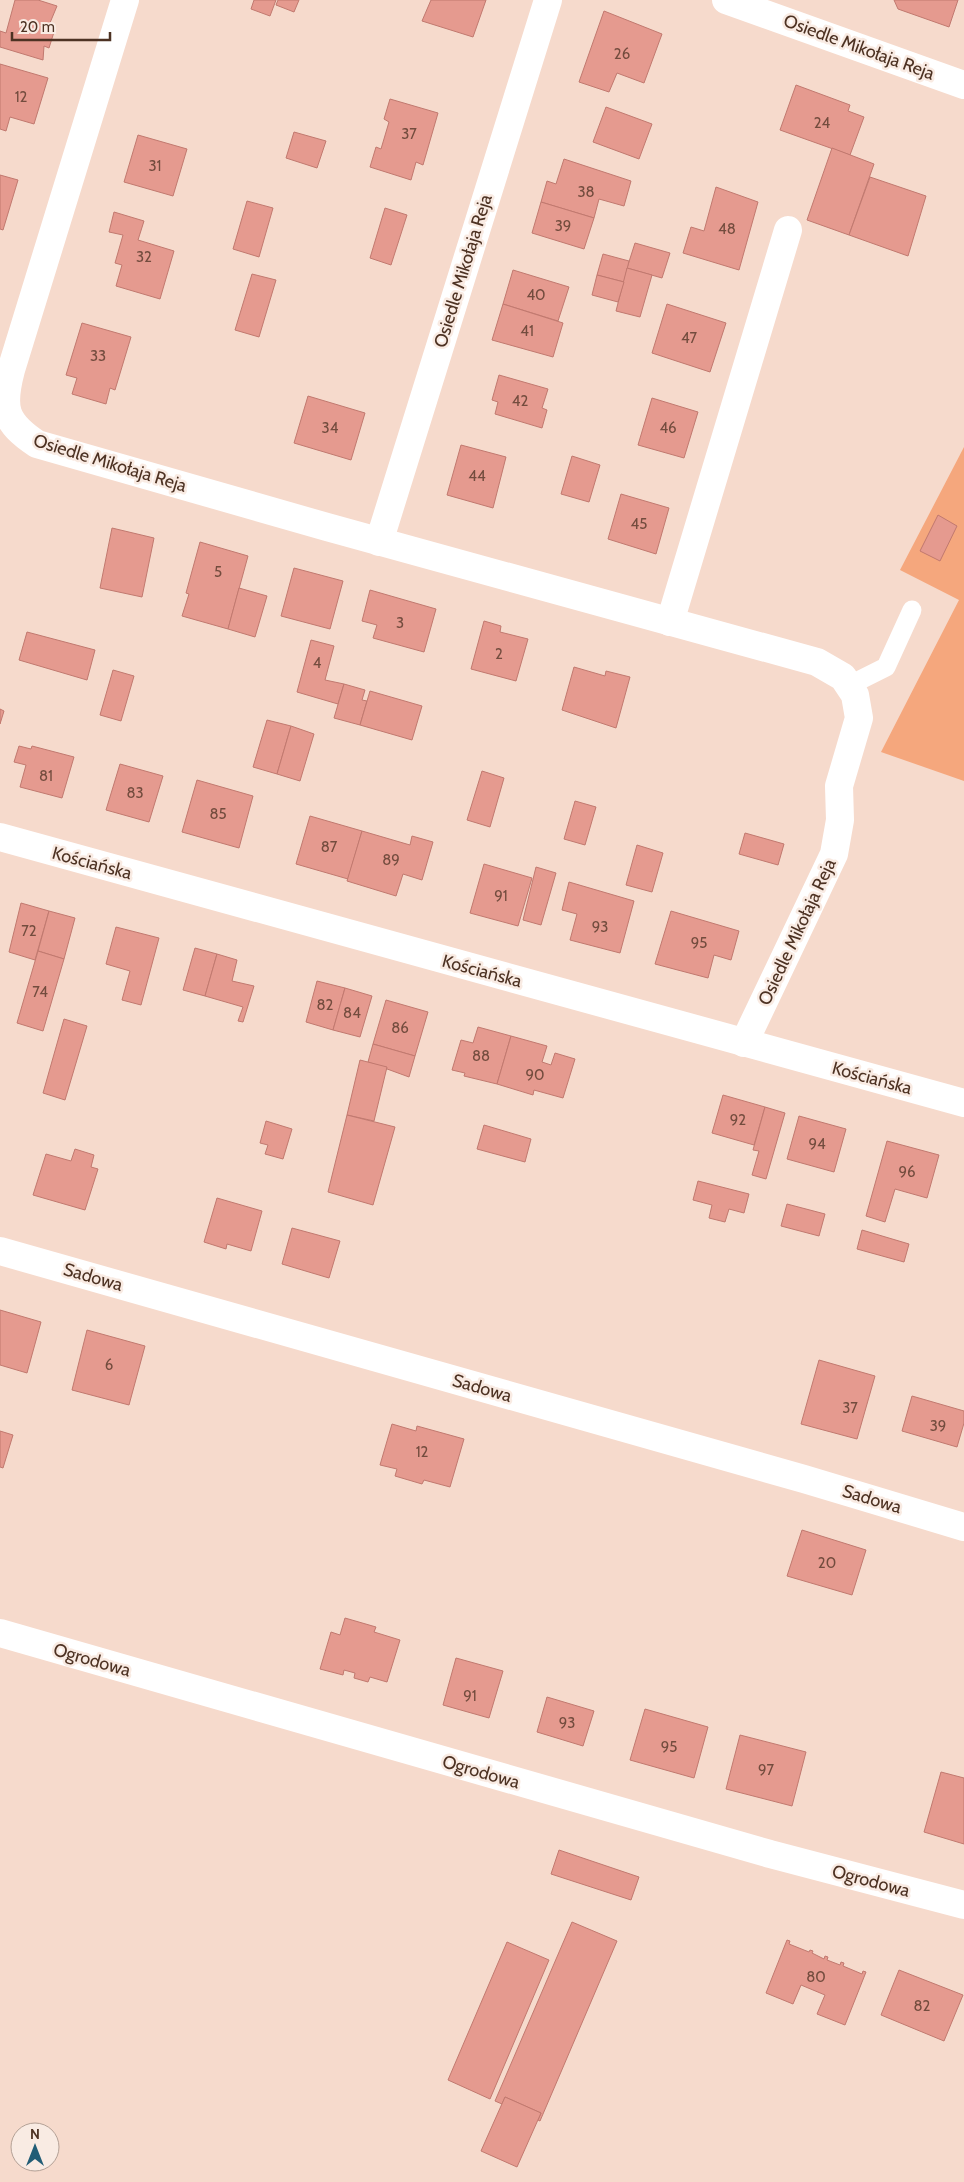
<svg xmlns="http://www.w3.org/2000/svg" width="964" height="2182" viewBox="0 0 964 2182" font-family="Cabin,sans-serif">
<style>
.green{fill:#f5a77d}
.building{fill:#e59a8f;stroke:#c1796f}
.lines{fill:none;stroke-linecap:round;stroke-linejoin:round}
.lane{stroke:#fff;stroke-width:19}
.street{stroke:#fff;stroke-width:28}
.secondary{stroke:#fff;stroke-width:28}
.labels{text-anchor:middle;dominant-baseline:central;stroke-width:5;stroke-linejoin:round;paint-order:stroke}
.number-label{font-size:15px;fill:#734c3e}
.street-label{font-size:18px;fill:#4d3223;stroke:#f9ebe3}
</style>
<rect width="100%" height="100%" fill="#f6dacc"/>
<polygon class="green" points="964,447 964,781 881,752 959,600 900,570"/>
<g class="building">
<polygon points="15,0 38,0 57,6 47,30 54,32 49,48 44,46 43,60 0,47 0,31 6,33"/>
<polygon points="254,0 276,0 270,16 251,9"/>
<polygon points="278,0 299,0 294,12 276,5"/>
<polygon points="431,0 486,0 473,37 422,21"/>
<polygon points="894,0 958,0 949,27 898,9"/>
<polygon points="604,11 662,34 644,83 617,73 609,92 579,82"/>
<polygon points="0,64 48,78 34,124 10,117 6,131 0,129"/>
<polygon points="796,85 850,105 848,111 864,117 850,155 780,130"/>
<polygon points="390,99 438,113 423,165 416,162 411,180 370,167 376,147 381,149 389,122 384,119"/>
<polygon points="606,107 652,124 639,159 593,142"/>
<polygon points="294,132 326,141 317,168 286,158"/>
<polygon points="138,135 187,149 173,196 124,182"/>
<polygon points="832,148 874,164 849,235 807,220"/>
<polygon points="564,159 631,181 624,206 599,199 594,218 541,202 547,181 556,184"/>
<polygon points="0,175 18,180 3,230 0,229"/>
<polygon points="870,177 926,196 908,256 849,235"/>
<polygon points="716,187 758,202 739,270 683,253 691,227 704,231"/>
<polygon points="247,201 273,208 259,257 233,249"/>
<polygon points="541,202 594,218 584,249 532,233"/>
<polygon points="385,208 407,215 391,265 370,258"/>
<polygon points="114,212 144,221 138,240 174,251 160,299 116,286 122,265 115,263 123,235 109,232"/>
<polygon points="635,243 670,253 662,278 627,268"/>
<polygon points="603,254 629,261 624,282 597,275"/>
<polygon points="627,268 652,275 640,317 616,311"/>
<polygon points="513,270 569,287 558,321 503,304"/>
<polygon points="252,274 276,280 259,337 235,330"/>
<polygon points="597,275 624,282 618,302 592,295"/>
<polygon points="503,304 563,323 553,357 492,340"/>
<polygon points="667,304 726,323 710,372 652,353"/>
<polygon points="82,323 131,337 115,390 110,388 106,404 72,394 77,378 66,375"/>
<polygon points="499,375 548,389 542,408 547,410 542,428 495,414 498,402 492,400"/>
<polygon points="308,396 365,413 351,460 294,443"/>
<polygon points="652,398 698,412 684,458 638,445"/>
<polygon points="461,445 506,457 493,508 447,495"/>
<polygon points="572,456 600,465 589,502 561,494"/>
<polygon points="621,494 669,508 656,554 608,539"/>
<polygon points="938,515 957,526 940,561 920,551"/>
<polygon points="112,528 154,538 142,597 100,588"/>
<polygon points="200,542 248,556 228,629 182,616 189,594 186,593"/>
<polygon points="294,568 343,581 330,629 281,616"/>
<polygon points="239,588 267,596 255,637 228,629"/>
<polygon points="370,590 436,609 424,652 373,638 377,625 362,621"/>
<polygon points="484,621 501,626 500,632 528,639 516,681 471,669"/>
<polygon points="27,632 95,650 87,680 19,660"/>
<polygon points="311,640 334,646 325,680 344,684 338,704 297,692"/>
<polygon points="574,667 605,676 606,671 630,677 616,728 562,710"/>
<polygon points="113,670 134,676 121,721 100,715"/>
<polygon points="344,684 365,690 362,700 367,701 360,725 334,718"/>
<polygon points="370,691 422,706 412,740 360,725"/>
<polygon points="0,709 4,711 0,724"/>
<polygon points="267,720 291,726 277,774 253,767"/>
<polygon points="291,726 314,734 300,781 277,774"/>
<polygon points="19,746 31,749 32,746 74,757 62,798 20,787 26,765 14,762"/>
<polygon points="120,764 163,776 149,822 106,810"/>
<polygon points="482,771 504,778 490,827 467,820"/>
<polygon points="197,780 253,796 239,848 182,832"/>
<polygon points="575,801 596,807 585,845 564,839"/>
<polygon points="310,816 362,831 348,879 296,864"/>
<polygon points="362,831 410,845 412,836 433,842 422,880 403,874 396,896 347,881"/>
<polygon points="745,833 784,844 778,865 739,854"/>
<polygon points="637,845 663,853 652,892 626,885"/>
<polygon points="484,864 532,878 518,926 470,913"/>
<polygon points="536,867 556,873 541,925 523,920"/>
<polygon points="569,882 634,901 620,953 570,940 577,914 562,910"/>
<polygon points="21,903 49,911 35,960 9,952"/>
<polygon points="49,911 75,918 64,959 38,951"/>
<polygon points="671,911 739,931 731,960 714,955 708,978 655,964"/>
<polygon points="116,927 159,938 141,1005 122,1000 130,971 106,964"/>
<polygon points="195,948 217,954 205,996 183,990"/>
<polygon points="38,951 64,959 43,1031 17,1023"/>
<polygon points="217,954 237,960 232,981 254,986 243,1022 238,1021 243,1007 205,996"/>
<polygon points="317,981 345,988 333,1030 306,1022"/>
<polygon points="345,988 372,996 360,1037 333,1030"/>
<polygon points="386,1000 428,1012 415,1056 373,1044"/>
<polygon points="64,1019 87,1026 65,1100 43,1093"/>
<polygon points="478,1027 511,1036 497,1084 464,1076 465,1073 452,1070 461,1040 473,1043"/>
<polygon points="511,1036 547,1046 542,1062 551,1065 555,1053 575,1059 563,1098 534,1090 533,1095 497,1084"/>
<polygon points="373,1044 415,1056 409,1077 368,1062"/>
<polygon points="360,1060 387,1067 374,1121 347,1115"/>
<polygon points="723,1095 765,1107 754,1145 712,1133"/>
<polygon points="765,1107 785,1113 766,1179 752,1175 759,1151 753,1150"/>
<polygon points="347,1115 395,1127 373,1205 328,1192"/>
<polygon points="799,1116 846,1129 834,1172 787,1159"/>
<polygon points="266,1121 292,1129 283,1159 265,1154 268,1145 260,1143"/>
<polygon points="484,1125 531,1139 525,1162 477,1149"/>
<polygon points="887,1141 939,1155 927,1198 895,1189 885,1222 866,1216"/>
<polygon points="75,1149 94,1155 91,1167 98,1169 85,1210 33,1195 46,1154 71,1161"/>
<polygon points="698,1181 749,1194 744,1213 729,1209 725,1222 709,1218 712,1205 693,1200"/>
<polygon points="217,1198 262,1211 251,1251 227,1244 226,1249 204,1242"/>
<polygon points="787,1204 825,1214 819,1236 781,1226"/>
<polygon points="292,1228 340,1241 329,1278 282,1264"/>
<polygon points="862,1230 909,1244 904,1262 857,1249"/>
<polygon points="0,1310 41,1322 27,1373 0,1365"/>
<polygon points="87,1330 145,1346 129,1405 72,1390"/>
<polygon points="819,1360 875,1376 857,1439 801,1424"/>
<polygon points="912,1396 964,1411 964,1423 957,1447 902,1431"/>
<polygon points="392,1424 416,1431 417,1426 464,1439 450,1487 424,1480 422,1484 395,1476 397,1469 380,1465"/>
<polygon points="0,1431 13,1435 3,1468 0,1467"/>
<polygon points="802,1530 866,1550 852,1595 787,1576"/>
<polygon points="345,1618 376,1627 374,1632 400,1640 387,1682 370,1677 368,1682 354,1678 355,1673 344,1670 343,1675 320,1669 331,1632 340,1635"/>
<polygon points="456,1658 503,1671 489,1718 443,1705"/>
<polygon points="547,1697 594,1711 583,1746 537,1732"/>
<polygon points="645,1709 708,1727 694,1778 630,1760"/>
<polygon points="740,1735 806,1752 792,1806 726,1789"/>
<polygon points="941,1772 964,1778 964,1844 924,1832"/>
<polygon points="559,1850 639,1877 631,1900 551,1874"/>
<polygon points="572,1922 617,1941 540,2121 538,2120 541,2113 505,2097 502,2104 495,2101"/>
<polygon points="787,1940 790,1941 789,1944 809,1952 810,1950 813,1951 812,1953 824,1959 825,1956 828,1957 827,1960 840,1965 841,1962 844,1963 843,1966 862,1974 863,1971 866,1972 845,2025 817,2014 825,1995 801,1985 793,2004 766,1993"/>
<polygon points="507,1942 549,1960 490,2099 448,2080"/>
<polygon points="899,1970 963,1995 944,2041 881,2015"/>
<polygon points="505,2097 541,2113 517,2167 481,2151"/>
</g>
<g class="lines">
<polyline class="lane" points="848,686 886,667 912,610"/>
<g class="street">
<path d="M125 0 11 370C1 408 4 422 37 444L327 527 817 662 843 677 855 695 859 718 839 786 840 820 834 854 744 1043"/>
<polyline points="726,0 964,85"/>
<polyline points="379,542 548,0"/>
<polyline points="670,622 788,230"/>
<polyline points="0,1251 804,1479 964,1527"/>
<polyline points="0,1633 770,1854 964,1905"/>
</g>
<polyline class="secondary" points="0,837 964,1103"/>
</g>
<g class="labels">
<g class="number-label">
<text x="622" y="54">26</text>
<text x="21" y="97">12</text>
<text x="822" y="123">24</text>
<text x="409" y="134">37</text>
<text x="155" y="166">31</text>
<text x="586" y="192">38</text>
<text x="563" y="226">39</text>
<text x="727" y="229">48</text>
<text x="144" y="257">32</text>
<text x="536" y="295">40</text>
<text x="527" y="331">41</text>
<text x="689" y="338">47</text>
<text x="98" y="356">33</text>
<text x="520" y="401">42</text>
<text x="330" y="428">34</text>
<text x="668" y="428">46</text>
<text x="477" y="476">44</text>
<text x="639" y="524">45</text>
<text x="218" y="572">5</text>
<text x="400" y="623">3</text>
<text x="499" y="654">2</text>
<text x="317" y="663">4</text>
<text x="46" y="776">81</text>
<text x="135" y="793">83</text>
<text x="218" y="814">85</text>
<text x="329" y="847">87</text>
<text x="391" y="860">89</text>
<text x="501" y="896">91</text>
<text x="600" y="927">93</text>
<text x="29" y="931">72</text>
<text x="699" y="943">95</text>
<text x="40" y="992">74</text>
<text x="325" y="1005">82</text>
<text x="352" y="1013">84</text>
<text x="400" y="1028">86</text>
<text x="481" y="1056">88</text>
<text x="535" y="1075">90</text>
<text x="738" y="1120">92</text>
<text x="817" y="1144">94</text>
<text x="907" y="1172">96</text>
<text x="109" y="1365">6</text>
<text x="850" y="1408">37</text>
<text x="938" y="1426">39</text>
<text x="422" y="1452">12</text>
<text x="827" y="1563">20</text>
<text x="470" y="1696">91</text>
<text x="567" y="1723">93</text>
<text x="669" y="1747">95</text>
<text x="766" y="1770">97</text>
<text x="816" y="1977">80</text>
<text x="922" y="2006">82</text>
</g>
<g class="street-label">
<text transform="translate(859 47) rotate(20)">Osiedle Mikołaja Reja</text>
<text transform="translate(463 271) rotate(-73)">Osiedle Mikołaja Reja</text>
<text transform="translate(110 463) rotate(17)">Osiedle Mikołaja Reja</text>
<text transform="translate(92 863) rotate(15)">Kościańska</text>
<text transform="translate(797 932) rotate(-65)">Osiedle Mikołaja Reja</text>
<text transform="translate(482 971) rotate(15)">Kościańska</text>
<text transform="translate(872 1078) rotate(15)">Kościańska</text>
<text transform="translate(93 1277) rotate(16)">Sadowa</text>
<text transform="translate(482 1388) rotate(16)">Sadowa</text>
<text transform="translate(872 1499) rotate(17)">Sadowa</text>
<text transform="translate(92 1660) rotate(16)">Ogrodowa</text>
<text transform="translate(481 1772) rotate(16)">Ogrodowa</text>
<text transform="translate(871 1881) rotate(15)">Ogrodowa</text>
</g>
</g>
<g transform="translate(35 2147)"><circle r="24" fill="#f9ebe3" stroke="#b4a196"/>
<path d="M0-4L9 19L0 12L-9 19Z" fill="#225d76"/>
<text y="-8" font-size="14" font-weight="bold" text-anchor="middle" fill="#4d3223">N</text>
</g>
<path d="M12 32v8h98v-8" fill="none" stroke="#4d3223" stroke-width="2.5"/>
<text x="20" y="32" font-size="15" fill="#4d3223" stroke="#f9ebe3" stroke-width="4" paint-order="stroke">20 m</text>
</svg>
